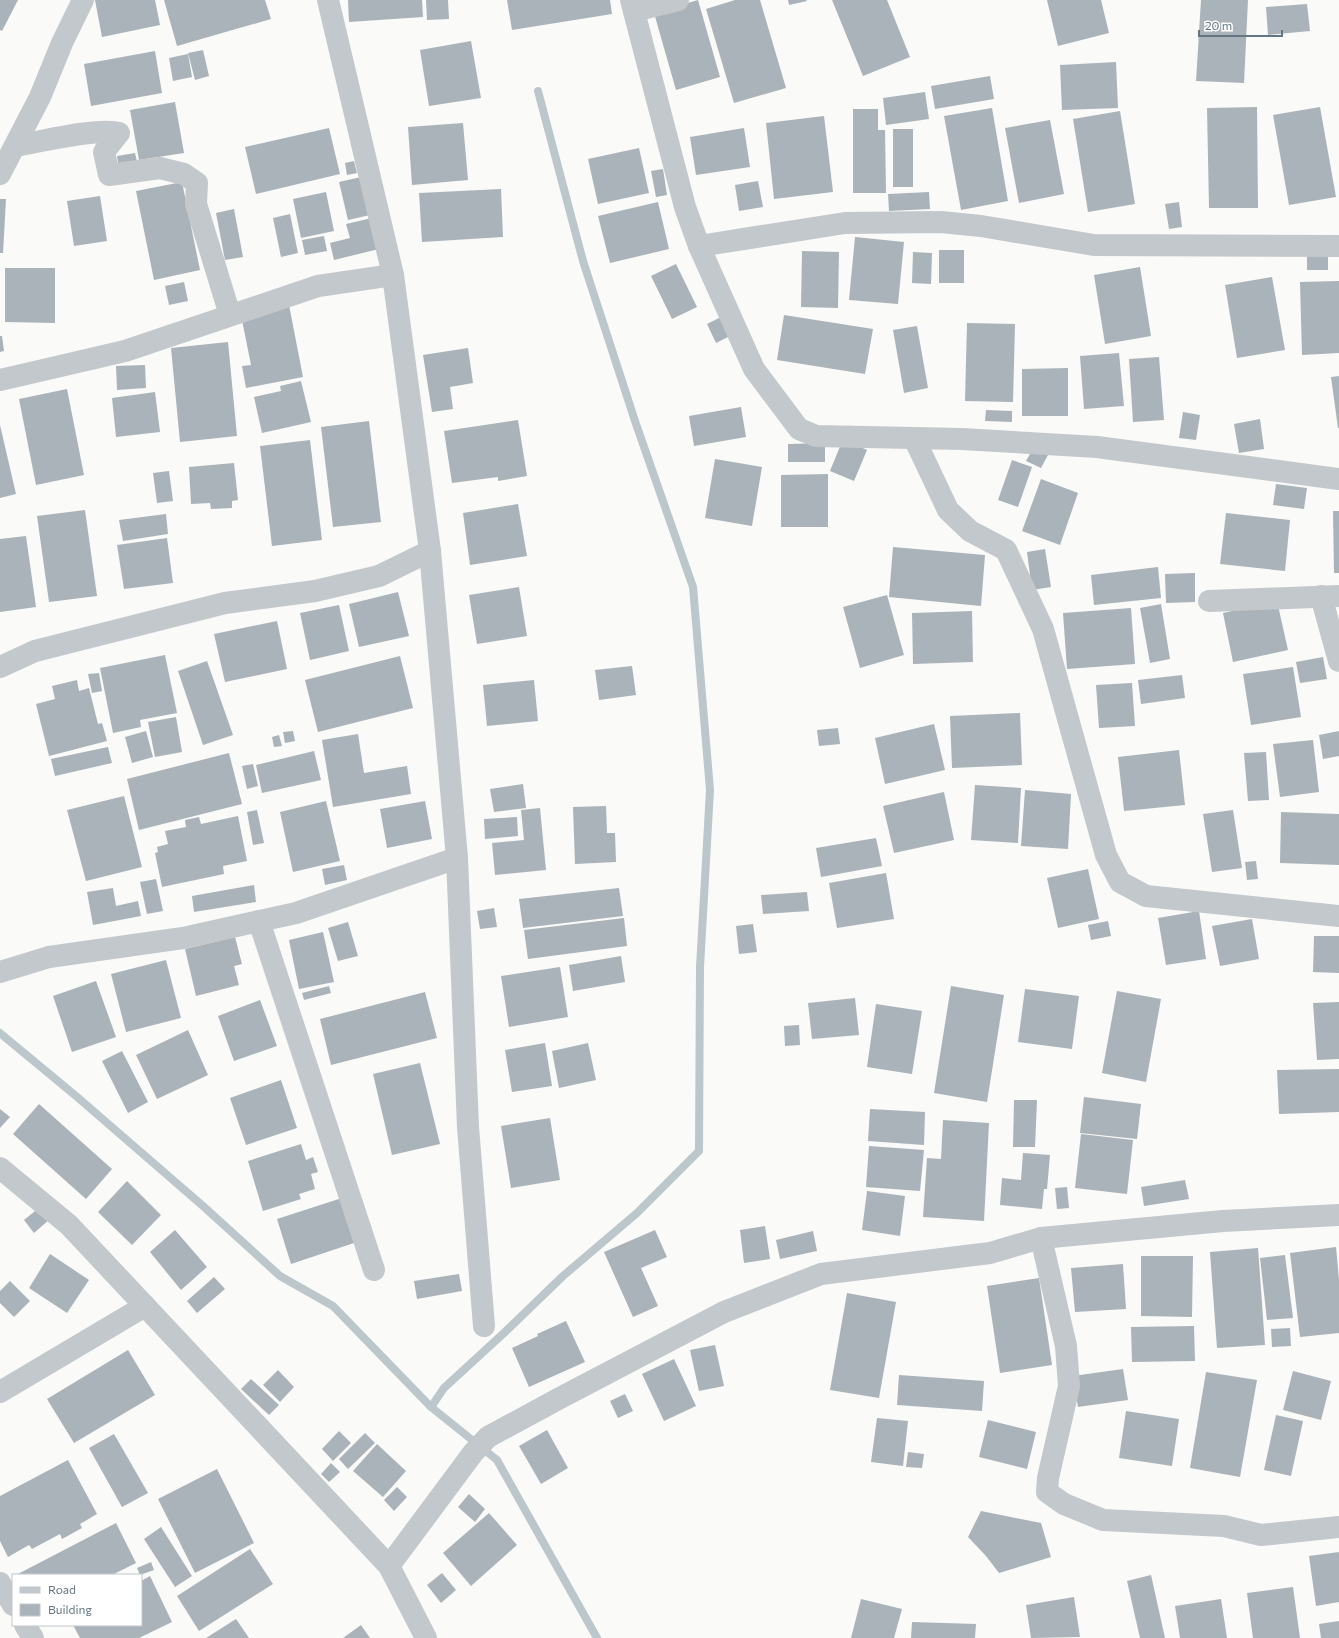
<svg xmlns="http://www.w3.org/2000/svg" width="1339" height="1638" viewBox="0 0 1339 1638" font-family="Commissioner,sans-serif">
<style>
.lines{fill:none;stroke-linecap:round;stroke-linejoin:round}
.stream{stroke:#bbc7cb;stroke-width:8}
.building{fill:#aab3b9}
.minor{stroke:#c3c8cc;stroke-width:22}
</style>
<rect width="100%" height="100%" fill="#fafaf8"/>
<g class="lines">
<g class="stream">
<polyline points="0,1033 76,1096 203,1206 280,1276 333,1306 431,1407 497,1460 597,1638"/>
<polyline points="431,1407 444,1388 505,1332 563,1276 637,1213 699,1151 700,967 710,790 693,587 636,424 583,261 538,91"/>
</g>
</g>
<g class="building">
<polygon points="0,0 18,0 2,31 0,30"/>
<polygon points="95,0 155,0 160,25 102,37"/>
<polygon points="164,0 265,0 271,19 177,46"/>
<polygon points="348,0 422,0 423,17 349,22"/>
<polygon points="426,0 448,0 449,19 427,20"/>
<polygon points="507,0 610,0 612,14 512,30"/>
<polygon points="698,0 720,77 676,90 654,13"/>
<polygon points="735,0 760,0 786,88 734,103 706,9"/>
<polygon points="788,0 806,0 807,1 789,5"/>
<polygon points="832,0 887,0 910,57 863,76"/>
<polygon points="1047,0 1101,0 1109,33 1058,46"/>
<polygon points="1201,0 1248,0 1244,83 1196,81"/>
<polygon points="1307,4 1310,31 1268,35 1266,7"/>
<polygon points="471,41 481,98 429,106 420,50"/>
<polygon points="203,50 209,76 195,80 188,53"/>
<polygon points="155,51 162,93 91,106 84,64"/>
<polygon points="188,54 192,77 173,81 169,58"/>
<polygon points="1116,62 1118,108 1062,110 1060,65"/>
<polygon points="990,76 994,99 935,109 931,86"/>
<polygon points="925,92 929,119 886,125 883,98"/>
<polygon points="175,102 184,153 139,160 130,110"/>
<polygon points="1257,107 1258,208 1209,208 1207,108"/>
<polygon points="1320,107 1336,197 1289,205 1273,115"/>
<polygon points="992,108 1008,201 961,210 944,116"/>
<polygon points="853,109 878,109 878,130 885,130 886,193 853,193"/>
<polygon points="1120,111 1135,204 1088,212 1073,119"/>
<polygon points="824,116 833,192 774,199 766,123"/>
<polygon points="1050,120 1064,194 1019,203 1005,128"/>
<polygon points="463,123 468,180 412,185 408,127"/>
<polygon points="329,128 340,174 256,194 245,147"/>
<polygon points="744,128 750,167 696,175 690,137"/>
<rect x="893" y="129" width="20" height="58"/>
<polygon points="639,148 649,193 598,204 588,159"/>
<polygon points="135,153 138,166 119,169 117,156"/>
<polygon points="354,161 357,173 347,175 345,163"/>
<polygon points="663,169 667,195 656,197 651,171"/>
<polygon points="361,177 370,215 348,220 339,182"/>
<polygon points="758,181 763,207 739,211 735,185"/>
<polygon points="182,182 200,270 154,280 136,191"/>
<polygon points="501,189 503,237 422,242 419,193"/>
<polygon points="326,192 334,231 301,238 293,199"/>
<polygon points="929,192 930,209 889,211 888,194"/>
<polygon points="100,196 107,241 74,246 67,201"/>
<polygon points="0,199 6,199 3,253 0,253"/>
<polygon points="658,202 669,249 610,263 598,216"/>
<polygon points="1179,202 1182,227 1169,229 1165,204"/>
<polygon points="234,209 243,257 225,260 216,213"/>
<polygon points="290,214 298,253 281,257 273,218"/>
<polygon points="372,218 379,249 334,260 330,243 350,238 346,224"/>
<polygon points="324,236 327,251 305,255 302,240"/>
<polygon points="855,237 904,242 898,304 849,300"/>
<rect x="939" y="250" width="25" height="33"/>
<polygon points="802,251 839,252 838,308 801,307"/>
<polygon points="913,252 932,253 931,284 912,283"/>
<rect x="1307" y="255" width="21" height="15"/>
<polygon points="676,264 697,307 672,319 651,276"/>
<polygon points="1140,267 1151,336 1105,344 1094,275"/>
<polygon points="5,268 55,268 55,323 5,322"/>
<polygon points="1272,277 1285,350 1237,358 1225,285"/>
<polygon points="1339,281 1339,353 1302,355 1300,282"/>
<polygon points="184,282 188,301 169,305 165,286"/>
<polygon points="289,305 303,377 246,388 242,366 251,365 241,315"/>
<polygon points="784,315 873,329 865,374 777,360"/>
<polygon points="721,317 730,336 716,343 707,324"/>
<polygon points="967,323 1015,324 1013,402 965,401"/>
<polygon points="917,326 928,388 904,393 893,330"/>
<polygon points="0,336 2,336 4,351 0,352"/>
<polygon points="228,342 237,436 180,442 171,348"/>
<polygon points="468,348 473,383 450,387 453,409 432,412 423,355"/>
<polygon points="1119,353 1124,406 1084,409 1080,356"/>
<polygon points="1159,357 1164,420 1133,422 1129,359"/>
<polygon points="145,365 146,388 117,390 116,366"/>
<polygon points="1068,368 1068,416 1022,416 1022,369"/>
<polygon points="1339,376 1339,428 1338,428 1331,377"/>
<polygon points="301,381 311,422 262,433 254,397 281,391 280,386"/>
<polygon points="67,389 84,475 36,485 19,399"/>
<polygon points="155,392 160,432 116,437 112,398"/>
<polygon points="741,407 746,437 694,446 689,416"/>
<polygon points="986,410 1012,411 1012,422 985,421"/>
<polygon points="1183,412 1200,415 1196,440 1179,438"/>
<polygon points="1260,419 1264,449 1239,453 1234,424"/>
<polygon points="518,420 527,476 498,481 498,477 452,483 444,431"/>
<polygon points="369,421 381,522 333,527 321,427"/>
<polygon points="0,425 16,494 0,498"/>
<polygon points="843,439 867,450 854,481 830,471"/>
<polygon points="310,440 322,540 272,546 260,446"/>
<polygon points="825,443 825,462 788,462 788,444"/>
<polygon points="1034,447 1048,455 1041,468 1026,461"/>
<polygon points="715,459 762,467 752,526 705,518"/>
<polygon points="1012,460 1032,467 1018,507 998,500"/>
<polygon points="234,463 238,500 232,501 232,508 211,509 210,503 191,504 189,467"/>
<polygon points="169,471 173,501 157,503 153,473"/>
<polygon points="828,474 828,527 781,527 781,475"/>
<polygon points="1041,479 1078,493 1060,545 1022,531"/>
<polygon points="1276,484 1307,488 1304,509 1273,505"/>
<polygon points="518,504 527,556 470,565 463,513"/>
<polygon points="85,510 97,596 49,602 37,516"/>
<polygon points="1333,511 1339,511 1339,573 1334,573"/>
<polygon points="1226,513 1290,520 1285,571 1220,564"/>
<polygon points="166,514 168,534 123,541 119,520"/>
<polygon points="26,536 36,607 0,612 0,539"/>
<polygon points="167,538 173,583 124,589 117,545"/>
<polygon points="893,547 985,555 981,606 889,597"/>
<polygon points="1045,549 1051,587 1032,590 1027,552"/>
<polygon points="1158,567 1161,598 1094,605 1091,575"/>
<polygon points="1195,573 1195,602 1166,603 1165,574"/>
<polygon points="519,587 527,636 477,644 469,595"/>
<polygon points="398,592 409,636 359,647 349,604"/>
<polygon points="887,595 904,655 860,668 843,607"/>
<polygon points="1277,601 1288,650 1233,662 1223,613"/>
<polygon points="1161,604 1170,659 1150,663 1140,608"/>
<polygon points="339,605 349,651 310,660 300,613"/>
<polygon points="1131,608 1135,664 1067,669 1063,613"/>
<polygon points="972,611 973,662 913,664 912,613"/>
<polygon points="277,621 287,669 225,682 214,634"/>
<polygon points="165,655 177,713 140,720 141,727 113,733 100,668"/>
<polygon points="400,656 413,708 318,732 305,680"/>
<polygon points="1323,657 1327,679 1300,683 1296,662"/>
<polygon points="207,661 233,735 203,745 178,671"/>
<polygon points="632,666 636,695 599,700 595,670"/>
<polygon points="1293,667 1301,717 1251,725 1243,674"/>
<polygon points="99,673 102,691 92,693 88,674"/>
<polygon points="1182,675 1185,698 1141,704 1138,680"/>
<polygon points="77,680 79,691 89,688 98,724 102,723 107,741 49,756 36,704 55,699 52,686"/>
<polygon points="534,680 538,721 487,726 483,685"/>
<polygon points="1132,683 1135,726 1099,728 1096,685"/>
<polygon points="1020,713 1022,765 952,768 950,716"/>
<polygon points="176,717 182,752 155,757 148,722"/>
<polygon points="934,724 945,770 885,784 875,738"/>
<polygon points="838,728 840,744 819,746 817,730"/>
<polygon points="146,731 153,757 132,763 125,737"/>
<polygon points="293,731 295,741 285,743 283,732"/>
<polygon points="1339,731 1339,756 1323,759 1319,735"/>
<polygon points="358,734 364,773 407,766 411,794 333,807 322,740"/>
<polygon points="279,735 282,746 274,747 272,737"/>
<polygon points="1313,740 1319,792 1280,797 1273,744"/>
<polygon points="108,747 112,763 55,776 51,759"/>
<polygon points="1179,750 1185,805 1124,811 1118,757"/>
<polygon points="314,751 321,780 262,793 256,765"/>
<polygon points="1266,752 1269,800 1248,801 1244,753"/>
<polygon points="229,753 242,804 139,830 127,779"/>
<polygon points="253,764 258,786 247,789 242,766"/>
<polygon points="523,784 526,808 494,812 490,789"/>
<polygon points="975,785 1021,788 1018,843 971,840"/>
<polygon points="1025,790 1071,794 1068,849 1021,846"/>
<polygon points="944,792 954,840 894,853 883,806"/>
<polygon points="124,796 142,867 86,881 67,810"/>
<polygon points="326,801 340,861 293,872 280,812"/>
<polygon points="425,801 432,839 387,848 380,809"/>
<polygon points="606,806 607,833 615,833 616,862 575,864 573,807"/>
<polygon points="540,808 546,870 495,875 492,843 524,840 521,810"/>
<polygon points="257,810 264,843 253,845 247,812"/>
<polygon points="1233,810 1242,868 1212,872 1203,814"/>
<polygon points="1281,812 1339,814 1339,865 1280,863"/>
<polygon points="238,816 247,861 223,866 224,874 162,887 155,853 158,852 157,847 168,844 165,831 186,827 185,820 199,817 201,824"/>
<polygon points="517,817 518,836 485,839 484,819"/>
<polygon points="876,838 882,866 821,877 816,848"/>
<polygon points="1256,861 1258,879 1247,880 1245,862"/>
<polygon points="344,865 347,880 325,885 322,869"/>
<polygon points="1088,869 1099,919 1058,928 1047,878"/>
<polygon points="886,873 894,919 837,928 829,883"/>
<polygon points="156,879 163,911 147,914 140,882"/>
<polygon points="254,885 256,902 194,912 192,896"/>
<polygon points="113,888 116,906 138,901 141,916 93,925 87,892"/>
<polygon points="619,888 623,916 523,928 519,899"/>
<polygon points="807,892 809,911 763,914 761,895"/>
<polygon points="494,908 497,927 480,929 477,911"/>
<polygon points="1199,911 1206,959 1166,965 1158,918"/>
<polygon points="624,918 627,946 528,959 524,930"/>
<polygon points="1252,919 1259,959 1220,966 1212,926"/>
<polygon points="1108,921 1111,936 1091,940 1088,925"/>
<polygon points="348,922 358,956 338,961 328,928"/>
<polygon points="753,924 757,952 739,954 736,926"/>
<polygon points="323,932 334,982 299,989 289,940"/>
<polygon points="1314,936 1339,936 1339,973 1313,972"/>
<polygon points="235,937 242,964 234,966 239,985 196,996 185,949"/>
<polygon points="621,956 625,982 573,991 569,965"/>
<polygon points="166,960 181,1018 126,1032 111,974"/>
<polygon points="560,967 568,1017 509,1027 501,976"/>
<polygon points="96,981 116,1037 72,1052 53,996"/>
<polygon points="329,986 331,993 304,1000 302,993"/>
<polygon points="951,986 1004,995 987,1102 934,1093"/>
<polygon points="1025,989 1079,996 1072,1049 1018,1042"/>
<polygon points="1117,991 1161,999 1146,1082 1102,1073"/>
<polygon points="425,992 437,1038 331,1065 320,1019"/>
<polygon points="855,998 859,1035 812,1039 808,1003"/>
<polygon points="260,1000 277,1046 234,1061 218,1016"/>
<polygon points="1339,1002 1339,1059 1317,1060 1313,1003"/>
<polygon points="876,1004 922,1011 912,1074 867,1067"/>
<polygon points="799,1025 800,1045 785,1046 784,1026"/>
<polygon points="188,1030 208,1075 157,1099 136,1055"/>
<polygon points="545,1043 552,1086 512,1092 505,1050"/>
<polygon points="588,1043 596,1080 559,1088 552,1051"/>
<polygon points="122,1051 148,1102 128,1113 102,1061"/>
<polygon points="420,1063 440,1144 392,1155 373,1074"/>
<polygon points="1339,1069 1339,1112 1279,1114 1277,1070"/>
<polygon points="281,1080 297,1128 246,1145 230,1098"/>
<polygon points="1084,1097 1141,1104 1137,1139 1080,1133"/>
<polygon points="1014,1100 1037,1100 1035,1147 1013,1147"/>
<polygon points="39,1104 112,1169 86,1199 13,1134"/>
<polygon points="0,1109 10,1117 0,1128"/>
<polygon points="870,1109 925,1112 924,1145 868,1141"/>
<polygon points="550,1118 560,1180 511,1188 501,1126"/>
<polygon points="943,1120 989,1123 984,1221 923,1217 927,1158 941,1159"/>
<polygon points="1081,1134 1133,1140 1127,1194 1075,1188"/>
<polygon points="301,1144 306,1160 313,1157 318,1172 311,1174 315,1189 299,1194 301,1199 263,1211 248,1161"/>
<polygon points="869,1146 924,1150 920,1191 866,1187"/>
<polygon points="1023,1153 1050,1155 1047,1189 1044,1189 1042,1209 1000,1205 1002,1178 1021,1180"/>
<polygon points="1185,1180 1189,1199 1144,1206 1141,1187"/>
<polygon points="127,1181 161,1215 132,1245 98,1212"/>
<polygon points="1067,1187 1069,1208 1057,1209 1055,1188"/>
<polygon points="867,1191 905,1196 900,1236 862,1230"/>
<polygon points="345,1197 360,1241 291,1264 277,1219"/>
<polygon points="40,1207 50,1219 34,1233 24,1220"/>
<polygon points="765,1226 770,1259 744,1263 740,1230"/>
<polygon points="175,1230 207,1267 181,1290 150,1252"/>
<polygon points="655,1230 667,1257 641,1268 658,1306 633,1317 604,1252"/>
<polygon points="813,1231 817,1251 780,1259 776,1240"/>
<polygon points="1336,1247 1339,1280 1339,1333 1300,1337 1290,1253"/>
<polygon points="1258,1248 1265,1345 1217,1348 1210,1252"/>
<polygon points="50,1254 89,1280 67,1313 29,1288"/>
<polygon points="1285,1255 1293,1318 1267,1320 1260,1258"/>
<polygon points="1141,1256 1193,1256 1192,1317 1141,1316"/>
<polygon points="1123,1264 1126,1309 1075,1312 1071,1268"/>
<polygon points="459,1274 462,1291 417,1299 414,1281"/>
<polygon points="214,1277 225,1289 197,1313 187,1301"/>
<polygon points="1039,1278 1052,1365 1000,1373 987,1286"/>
<polygon points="10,1281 30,1301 14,1317 0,1303 0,1291"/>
<polygon points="847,1293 896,1302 879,1398 830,1390"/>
<polygon points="566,1321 585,1362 529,1387 512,1348 538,1336 537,1334"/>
<polygon points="1194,1326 1195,1361 1132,1362 1131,1327"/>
<polygon points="1290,1328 1291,1346 1272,1347 1271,1329"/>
<polygon points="715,1345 724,1386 699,1391 690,1350"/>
<polygon points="128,1350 155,1395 74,1443 47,1399"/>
<polygon points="674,1359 696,1406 664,1421 642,1374"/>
<polygon points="1123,1369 1128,1400 1078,1407 1073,1376"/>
<polygon points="278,1370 294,1387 280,1402 263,1385"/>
<polygon points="1293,1371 1331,1381 1321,1420 1283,1410"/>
<polygon points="1206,1372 1257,1380 1240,1477 1190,1468"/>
<polygon points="899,1375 984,1381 982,1411 897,1405"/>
<polygon points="251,1379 279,1405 269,1415 241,1389"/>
<polygon points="625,1394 633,1411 618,1418 610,1401"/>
<polygon points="1126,1411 1179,1419 1172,1466 1119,1458"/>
<polygon points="1276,1415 1303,1421 1291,1476 1264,1470"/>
<polygon points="877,1418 908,1421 903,1466 871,1462"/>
<polygon points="988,1420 1036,1432 1027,1469 979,1457"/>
<polygon points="547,1430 568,1468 541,1484 519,1446"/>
<polygon points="339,1431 351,1443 333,1461 322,1449"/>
<polygon points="365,1433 375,1443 348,1469 339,1459"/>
<polygon points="114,1434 148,1493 122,1507 89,1448"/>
<polygon points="377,1444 406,1471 383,1497 353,1471"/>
<polygon points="908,1452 924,1454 922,1468 906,1467"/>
<polygon points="68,1460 97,1514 80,1524 82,1528 62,1539 60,1534 32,1549 29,1545 8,1557 0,1541 0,1496"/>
<polygon points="331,1463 340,1472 329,1482 321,1474"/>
<polygon points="217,1469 254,1543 195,1573 158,1499"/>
<polygon points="397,1487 407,1497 394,1511 384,1500"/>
<polygon points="469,1494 485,1509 475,1522 458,1507"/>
<polygon points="981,1511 1041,1523 1051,1557 999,1573 986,1556 968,1537"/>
<polygon points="489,1513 517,1545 471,1586 443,1553"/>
<polygon points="116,1523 136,1563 112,1575 16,1575"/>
<polygon points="161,1527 192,1576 175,1587 144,1539"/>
<polygon points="250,1549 273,1584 199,1631 177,1596"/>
<polygon points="1339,1552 1339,1602 1316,1606 1309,1556"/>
<polygon points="151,1562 154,1570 140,1575 137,1568"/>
<polygon points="442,1573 456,1590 441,1603 427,1585"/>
<polygon points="1151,1575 1165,1638 1140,1638 1127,1581"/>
<polygon points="150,1576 172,1622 139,1638 80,1638 73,1625 141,1625 141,1581"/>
<polygon points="1293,1587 1300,1638 1253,1638 1247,1593"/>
<polygon points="1074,1597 1080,1637 1031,1638 1026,1605"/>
<polygon points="861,1599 902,1609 894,1638 851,1638"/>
<polygon points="1221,1599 1227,1638 1180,1638 1175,1606"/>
<polygon points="236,1619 249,1638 206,1638"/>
<polygon points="1339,1621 1339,1638 1321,1638 1319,1624"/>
<polygon points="912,1622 976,1624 975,1638 911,1638"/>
<polygon points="361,1625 370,1638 343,1638"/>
</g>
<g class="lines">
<g class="minor">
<polyline points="328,0 393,275 430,551 457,858 468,1127 484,1326"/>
<polyline points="631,0 685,207 699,246 754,369 799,429 816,436 962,439 1097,447 1339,479"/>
<polyline points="634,11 678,0"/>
<path d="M15 146C39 142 99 127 119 133L104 152 109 175 160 168 184 174 197 183 196 204 230 315"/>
<polyline points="0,174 40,97 62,43 83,0"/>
<polyline points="699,246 845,223 941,222 981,226 1094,245 1339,246"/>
<polyline points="0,380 125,351 318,286 393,275"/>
<polyline points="914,438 948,510 970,531 1006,550 1043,629 1106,855 1120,882 1146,896 1339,916"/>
<polyline points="1321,596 1339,661"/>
<polyline points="1209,601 1339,596"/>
<polyline points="0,667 35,651 225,603 315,591 379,576 430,551"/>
<polyline points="259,921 374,1270"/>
<polyline points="0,972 49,957 183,938 296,913 457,858"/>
<polyline points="0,1168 69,1225 389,1566 426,1638"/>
<polyline points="1041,1238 1066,1346 1069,1386 1048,1478 1047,1492 1064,1504 1103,1520 1224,1526 1261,1535 1339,1527"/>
<polyline points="0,1392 145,1306"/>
<polyline points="389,1566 473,1453 488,1437 560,1398 724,1312 821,1274 990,1253 1041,1238 1223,1221 1339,1215"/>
<polyline points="0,1583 13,1605"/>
<polyline points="25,1625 33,1638"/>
</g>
</g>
<rect x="12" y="1574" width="130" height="52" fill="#ffffff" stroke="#c1c8cd"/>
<rect x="20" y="1587" width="20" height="6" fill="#c3c8cc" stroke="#c1c8cd"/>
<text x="48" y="1594" font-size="12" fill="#657683">Road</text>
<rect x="20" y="1604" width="20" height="12" fill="#aab3b9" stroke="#c1c8cd"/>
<text x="48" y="1614" font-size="12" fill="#657683">Building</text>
<path d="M1199 30v6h83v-6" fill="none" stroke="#657683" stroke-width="2"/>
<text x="1205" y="30" font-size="12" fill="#657683" stroke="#ffffff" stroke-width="3" paint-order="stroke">20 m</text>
</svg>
